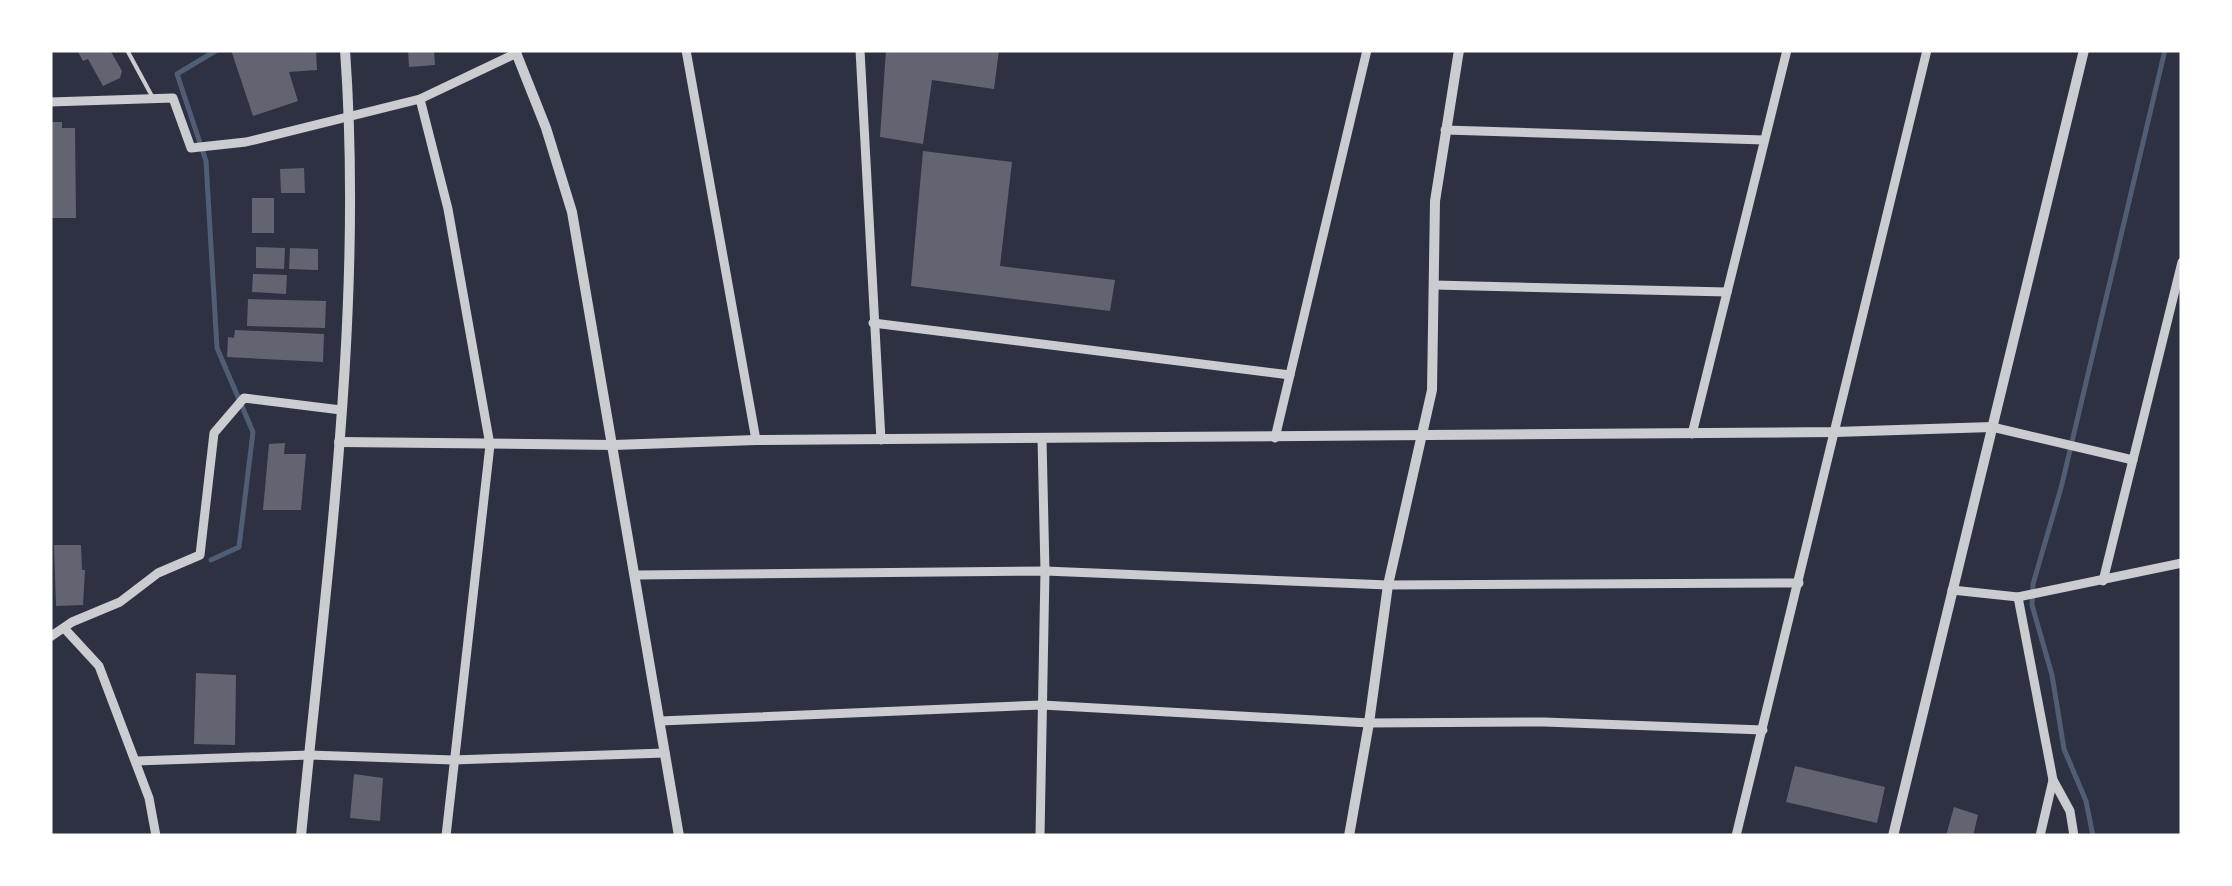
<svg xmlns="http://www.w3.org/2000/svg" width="2232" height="886" viewBox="0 0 2232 886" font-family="Barlow,sans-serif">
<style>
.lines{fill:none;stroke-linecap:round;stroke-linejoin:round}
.stream{stroke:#4f5d75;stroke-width:5}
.building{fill:#626471}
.service{stroke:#caccd0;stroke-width:4}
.minor{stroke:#caccd0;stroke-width:9}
.tertiary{stroke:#caccd0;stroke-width:10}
</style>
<rect width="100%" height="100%" fill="#2d3142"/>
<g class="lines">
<g class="stream">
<polyline points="211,560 239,547 253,432 217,348 206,161 177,74 217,50"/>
<polyline points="2093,836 2086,801 2064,749 2052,675 2032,605 2033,584 2061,488 2165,50"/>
</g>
</g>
<g class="building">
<polygon points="77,50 110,50 122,71 120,78 103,86 88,59 83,61"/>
<polygon points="231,50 316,50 317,70 289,72 298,101 253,116"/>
<polygon points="408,50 434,50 435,65 409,67"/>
<polygon points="886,50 999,50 994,89 932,80 923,144 880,137"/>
<polygon points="50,122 62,122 62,128 75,128 76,218 50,218"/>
<polygon points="923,151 1012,162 1000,266 1115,280 1110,311 911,286"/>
<polygon points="304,168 305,193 281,193 280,169"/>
<rect x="252" y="198" width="22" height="35"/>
<polygon points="256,247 285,248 284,269 256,268"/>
<polygon points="290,248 318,249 318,270 289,269"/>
<polygon points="253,274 287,275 286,294 252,292"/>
<polygon points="248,299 326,301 325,328 247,326"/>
<polygon points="235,330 324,334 323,362 227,357 228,337 234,338"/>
<polygon points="285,443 284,454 306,454 301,510 263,510 269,444"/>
<polygon points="54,545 81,545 82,570 85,570 83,605 56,606"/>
<polygon points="196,673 236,675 235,745 194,744"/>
<polygon points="1795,766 1885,787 1877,823 1786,802"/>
<polygon points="354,774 383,778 380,821 350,818"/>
<polygon points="1954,807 1978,815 1973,836 1946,836"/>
</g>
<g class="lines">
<polyline class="service" points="127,50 153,98"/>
<g class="minor">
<polyline points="686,50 756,440"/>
<polyline points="860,50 881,440"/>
<polyline points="420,99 448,209 490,445 446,836"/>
<polyline points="50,102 173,98 191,148 246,142 420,99 517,53"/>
<polyline points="1445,130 1764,140"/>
<polyline points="1434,285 1727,292"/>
<polyline points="873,323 1290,375"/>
<polyline points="1992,427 2133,460"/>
<polyline points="1692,434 1787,50"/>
<polyline points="1275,438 1367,50"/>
<polyline points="636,575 1045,571 1388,585 1799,583"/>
<polyline points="2103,581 2182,262"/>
<polyline points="1952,590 2018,597 2182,563"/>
<polyline points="2018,597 2053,780 2070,811 2074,836"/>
<polyline points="64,628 99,666 149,798 156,836"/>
<polyline points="50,637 72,622 120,602 158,573 200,555 214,433 244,398 341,410"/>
<polyline points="660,721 1042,705 1369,723 1544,722 1763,730"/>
<polyline points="136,761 309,755 453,760 665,753"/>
<polyline points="1040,836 1045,571 1042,439"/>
<polyline points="1736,836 1927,50"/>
<polyline points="2040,836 2053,780"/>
</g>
<g class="tertiary">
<polyline points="515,50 546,128 572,212 679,836"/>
<polyline points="339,442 614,445 756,440 1835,432 1992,427"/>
<path d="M301 836C326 575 364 312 345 50"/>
<polyline points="1349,836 1369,723 1388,585 1432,390 1435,201 1459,50"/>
<polyline points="1893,836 2084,50"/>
</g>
</g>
<rect width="2232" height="886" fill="none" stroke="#ffffff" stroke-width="105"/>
</svg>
